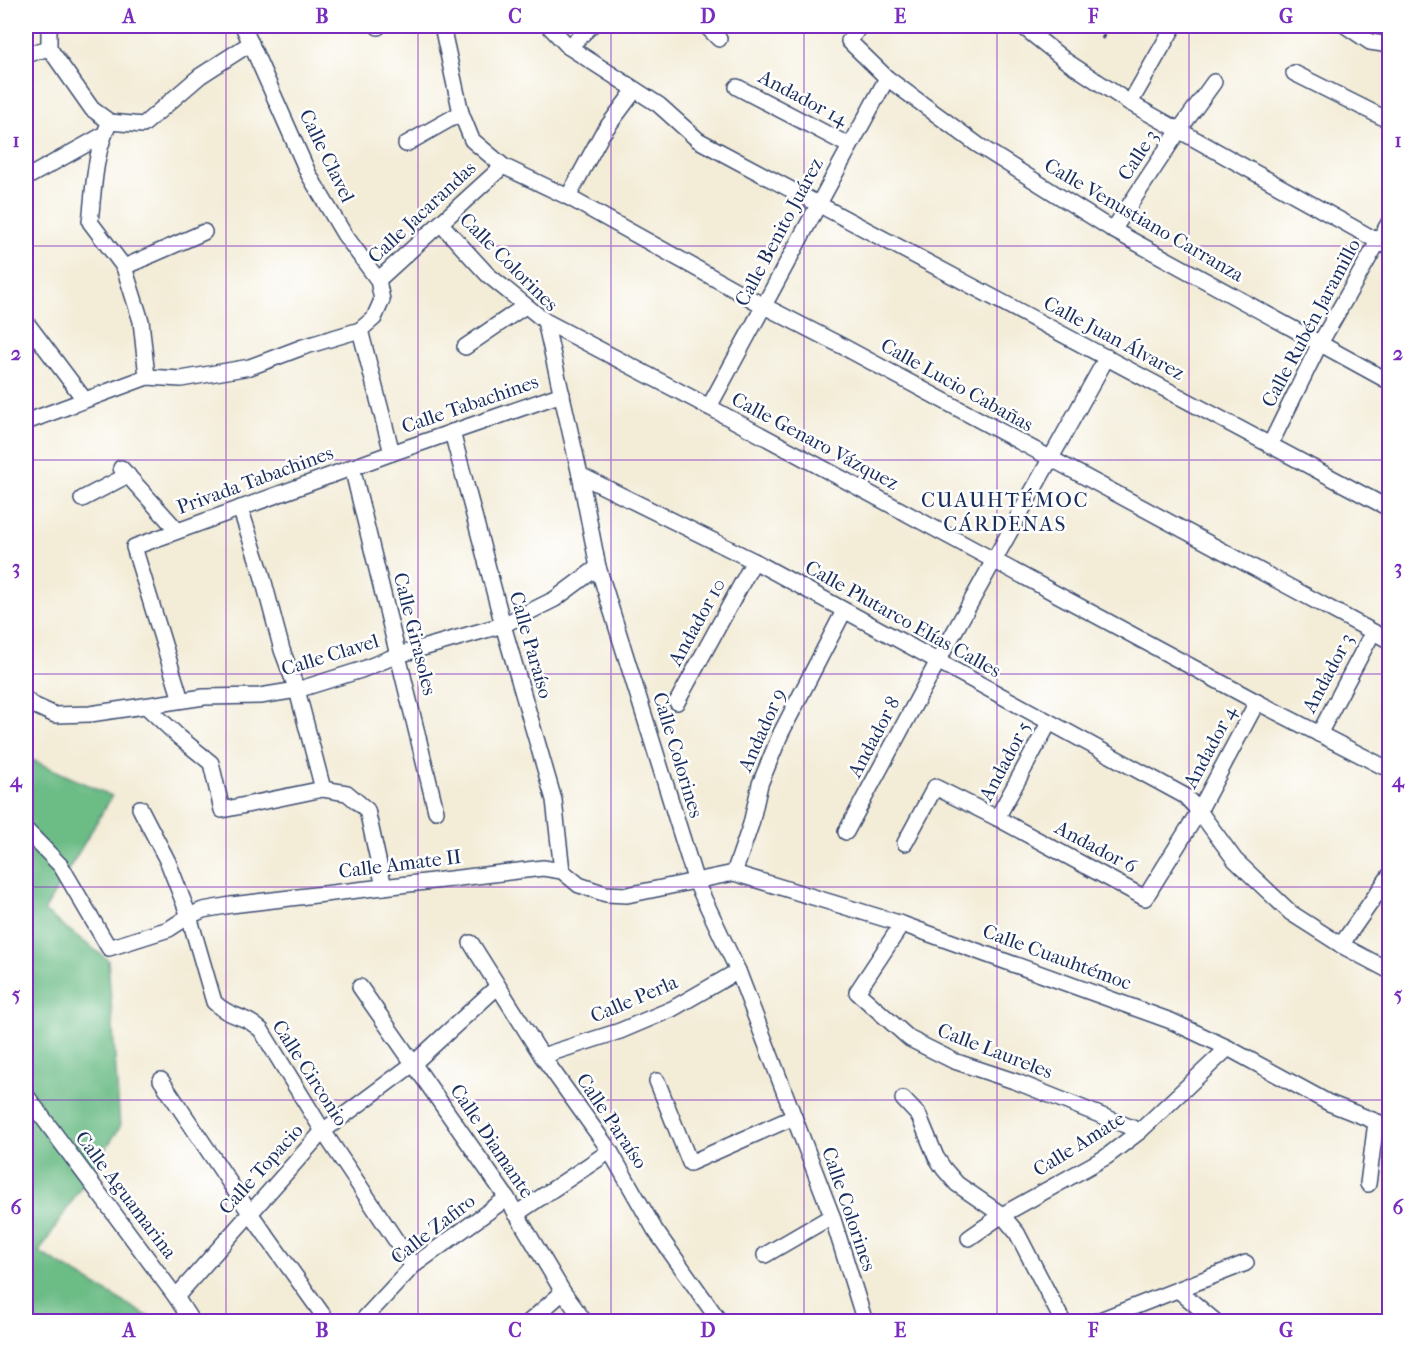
<svg xmlns="http://www.w3.org/2000/svg" width="1415" height="1347" viewBox="0 0 1415 1347" font-family="'IM FELL French Canon',serif">
<style>
.forest{fill:#6cbc86;stroke:#447672;stroke-width:1.5}
.lines{fill:none;stroke-linecap:round;stroke-linejoin:round}
.minor-casing{stroke:#3b4b70;stroke-width:18}
.path{stroke:#3b4b70;stroke-width:3;stroke-dasharray:4.5 4.5;stroke-linecap:butt}
.minor{stroke:#fff;stroke-width:15}
.grid{fill:none;stroke:#7b2cbf;stroke-width:1.5;stroke-opacity:0.55}
.labels{text-anchor:middle;dominant-baseline:central;stroke-width:5;stroke-linejoin:round;paint-order:stroke}
.street-label{font-size:20px;fill:#1b2f5e;stroke:#fff}
.neighbourhood-label{font-size:21px;letter-spacing:1.5px;fill:#1b2f5e;stroke:#fff}
.neatline{fill:none;stroke:#7b2cbf;stroke-width:2}
.grid-label{font-size:20px;text-anchor:middle;font-weight:bold;fill:#7b2cbf}
</style>
<rect width="100%" height="100%" fill="#fff"/>
<filter id="ink" filterUnits="userSpaceOnUse"><feTurbulence type="fractalNoise" baseFrequency=".0167" numOctaves="2"/><feDisplacementMap in="SourceGraphic" scale="12" xChannelSelector="R" yChannelSelector="G"/><feConvolveMatrix kernelMatrix="1 2 1 2 8 2 1 2 1" color-interpolation-filters="sRGB"/></filter>
<filter id="wash" filterUnits="userSpaceOnUse"><feTurbulence type="fractalNoise" baseFrequency=".008" numOctaves="4" result="noise"/><feDisplacementMap in="SourceGraphic" scale="24" xChannelSelector="R" yChannelSelector="G"/><feGaussianBlur stdDeviation="1.35" result="paint"/><feColorMatrix in="noise" values="0 0 0 0 0 0 0 0 0 0 0 0 0 0 0 0 0 1.4 0 .05"/><feComposite in="paint" operator="in"/></filter>
<g filter="url(#wash)">
<rect width="100%" height="100%" fill="#f3ecd7"/>
<polygon class="forest" points="30,759 112,796 44,911 108,960 120,1127 39,1252 156,1321 26,1322 26,765"/>
</g>
<g filter="url(#ink)">
<g class="lines">
<defs>
<g id="minor">
<polyline points="49,26 49,48 92,109 110,122"/>
<polyline points="378,26 378,27"/>
<polyline points="442,26 461,113 472,140 503,166 568,197 764,306 842,346 1390,641"/>
<polyline points="549,26 569,47 659,105 698,140 1390,509"/>
<polyline points="706,26 719,39"/>
<polyline points="860,26 849,41 887,78 978,145 1113,230 1390,382"/>
<polyline points="1022,26 1066,61 1130,103 1390,248"/>
<polyline points="1346,26 1370,42 1390,45"/>
<polyline points="569,47 591,26"/>
<polyline points="26,55 49,48"/>
<polyline points="1294,73 1390,121"/>
<polyline points="737,87 850,146"/>
<polyline points="1130,103 1174,26"/>
<path d="M110 122C94 152 94 189 90 222L124 267 141 321 147 377"/>
<polyline points="110,122 143,125 200,76 251,43"/>
<polyline points="406,144 461,113"/>
<polyline points="26,178 103,135"/>
<polyline points="568,197 602,134 635,90"/>
<polyline points="441,224 488,275 545,321 709,407 1257,702 1382,766"/>
<polyline points="1113,230 1178,132 1214,82"/>
<polyline points="124,267 204,232"/>
<polyline points="378,280 503,166"/>
<polyline points="545,321 580,475 598,567 696,882 738,971 794,1117 832,1216 865,1322"/>
<polyline points="26,322 84,399"/>
<polyline points="360,330 392,453"/>
<polyline points="465,347 525,306"/>
<polyline points="709,407 887,78"/>
<polyline points="26,422 147,377 181,379 250,367 303,347 360,330 374,318 382,300 378,280 344,234 309,175 243,26"/>
<polyline points="452,432 503,625 554,800 562,871"/>
<polyline points="1270,445 1319,345 1390,221"/>
<polyline points="352,467 436,811"/>
<polyline points="121,468 177,530"/>
<polyline points="580,475 754,561 1185,796 1199,811 1235,860 1291,913 1341,945 1390,971"/>
<polyline points="82,499 128,475"/>
<polyline points="240,508 261,571 282,650 297,690 323,789"/>
<polyline points="26,699 31,704 55,715 90,714 204,697 260,696 297,690 361,670 398,655 503,625 555,599 598,567"/>
<polyline points="181,700 134,547 392,453 562,394"/>
<polyline points="677,702 754,561"/>
<polyline points="147,707 179,737 211,763 222,810 323,789 347,793 367,810 384,887"/>
<polyline points="1319,734 1373,632"/>
<path d="M140 808 168 862 189 916 214 1002C224 1012 232 1014 244 1019 250 1021 256 1026 261 1030L323 1131 413 1266"/>
<polyline points="997,818 1049,723"/>
<polyline points="26,830 61,866 109,948 169,929 189,916 203,910 231,905 543,868 562,871 579,885 606,894 627,895 734,873 902,924 1171,1021 1228,1048 1329,1103 1390,1127"/>
<polyline points="846,832 938,661 1107,357"/>
<polyline points="905,843 935,787 997,818 1145,898 1199,811 1257,702"/>
<polyline points="734,873 751,824 760,784 781,733 844,611"/>
<polyline points="902,924 857,992 910,1039 954,1061 1017,1082 1140,1131"/>
<polyline points="471,943 542,1056 610,1151 655,1230 720,1322"/>
<polyline points="1341,945 1390,875"/>
<polyline points="360,987 507,1198 563,1292 585,1322"/>
<polyline points="542,1056 620,1031 672,1009 738,971"/>
<polyline points="161,1080 250,1213 328,1322"/>
<polyline points="657,1081 690,1163 794,1117"/>
<polyline points="26,1095 176,1297 192,1322"/>
<polyline points="903,1099 919,1116 936,1157 944,1169 957,1184 1002,1215 1017,1233 1063,1322"/>
<polyline points="1368,1184 1376,1122"/>
<polyline points="516,1214 610,1151"/>
<polyline points="969,1238 1002,1215 1106,1157 1140,1131 1228,1048"/>
<polyline points="765,1255 832,1216"/>
<polyline points="1178,1290 1216,1322"/>
<polyline points="176,1297 323,1131 413,1064 497,987"/>
<polyline points="361,1322 413,1266 507,1198"/>
<polyline points="529,1322 563,1292"/>
<polyline points="1095,1322 1246,1263"/>
</g>
</defs>
<use href="#minor" class="minor-casing"/>
<polyline class="path" points="1102,39 1109,26"/>
<use href="#minor" class="minor"/>
</g>
</g>
<path class="grid" d="M226 26V1322M418 26V1322M611 26V1322M804 26V1322M997 26V1322M1189 26V1322M26 246H1390M26 460H1390M26 674H1390M26 887H1390M26 1100H1390"/>
<g class="labels">
<g class="street-label">
<text transform="translate(803 98) rotate(28)">Andador 14</text>
<text transform="translate(1138 155) rotate(-57)">Calle 3</text>
<text transform="translate(327 156) rotate(64)">Calle Clavel</text>
<text transform="translate(422 212) rotate(-43)">Calle Jacarandas</text>
<text transform="translate(1144 220) rotate(30)">Calle Venustiano Carranza</text>
<text transform="translate(779 232) rotate(-62)">Calle Benito Juárez</text>
<text transform="translate(509 262) rotate(45)">Calle Colorines</text>
<text transform="translate(1311 323) rotate(-62)">Calle Rubén Jaramillo</text>
<text transform="translate(1114 338) rotate(28)">Calle Juan Álvarez</text>
<text transform="translate(957 385) rotate(29)">Calle Lucio Cabañas</text>
<text transform="translate(470 404) rotate(-19)">Calle Tabachines</text>
<text transform="translate(815 441) rotate(28)">Calle Genaro Vázquez</text>
<text transform="translate(255 480) rotate(-20)">Privada Tabachines</text>
<text transform="translate(903 619) rotate(29)">Calle Plutarco Elías Calles</text>
<text transform="translate(697 622) rotate(-61)">Andador 10</text>
<text transform="translate(415 634) rotate(76)">Calle Girasoles</text>
<text transform="translate(531 645) rotate(74)">Calle Paraíso</text>
<text transform="translate(330 655) rotate(-17)">Calle Clavel</text>
<text transform="translate(1328 673) rotate(-62)">Andador 3</text>
<text transform="translate(762 730) rotate(-66)">Andador 9</text>
<text transform="translate(874 737) rotate(-62)">Andador 8</text>
<text transform="translate(1210 747) rotate(-62)">Andador 4</text>
<text transform="translate(678 755) rotate(73)">Calle Colorines</text>
<text transform="translate(1005 761) rotate(-62)">Andador 5</text>
<text transform="translate(1096 847) rotate(28)">Andador 6</text>
<text transform="translate(400 864) rotate(-7)">Calle Amate II</text>
<text transform="translate(1057 957) rotate(20)">Calle Cuauhtémoc</text>
<text transform="translate(634 999) rotate(-23)">Calle Perla</text>
<text transform="translate(995 1051) rotate(21)">Calle Laureles</text>
<text transform="translate(310 1073) rotate(57)">Calle Circonio</text>
<text transform="translate(612 1121) rotate(56)">Calle Paraíso</text>
<text transform="translate(492 1141) rotate(56)">Calle Diamante</text>
<text transform="translate(1079 1144) rotate(-32)">Calle Amate</text>
<text transform="translate(261 1169) rotate(-48)">Calle Topacio</text>
<text transform="translate(126 1195) rotate(53)">Calle Aguamarina</text>
<text transform="translate(849 1209) rotate(71)">Calle Colorines</text>
<text transform="translate(433 1229) rotate(-38)">Calle Zafiro</text>
</g>
<g class="neighbourhood-label">
<text x="1005" y="500">CUAUHTÉMOC<tspan x="1005" dy="24">CÁRDENAS</tspan></text>
</g>
</g>
<rect width="1415" height="1347" fill="none" stroke="#fff" stroke-width="66"/>
<rect x="33" y="33" width="1349" height="1281" class="neatline"/>
<g class="grid-label">
<text x="129" y="23">A</text>
<text x="322" y="23">B</text>
<text x="515" y="23">C</text>
<text x="708" y="23">D</text>
<text x="900" y="23">E</text>
<text x="1093" y="23">F</text>
<text x="1286" y="23">G</text>
<text x="16" y="147">1</text>
<text x="1398" y="147">1</text>
<text x="16" y="360">2</text>
<text x="1398" y="360">2</text>
<text x="16" y="574">3</text>
<text x="1398" y="574">3</text>
<text x="16" y="787">4</text>
<text x="1398" y="787">4</text>
<text x="16" y="1001">5</text>
<text x="1398" y="1001">5</text>
<text x="16" y="1214">6</text>
<text x="1398" y="1214">6</text>
<text x="129" y="1337">A</text>
<text x="322" y="1337">B</text>
<text x="515" y="1337">C</text>
<text x="708" y="1337">D</text>
<text x="900" y="1337">E</text>
<text x="1093" y="1337">F</text>
<text x="1286" y="1337">G</text>
</g>
</svg>
